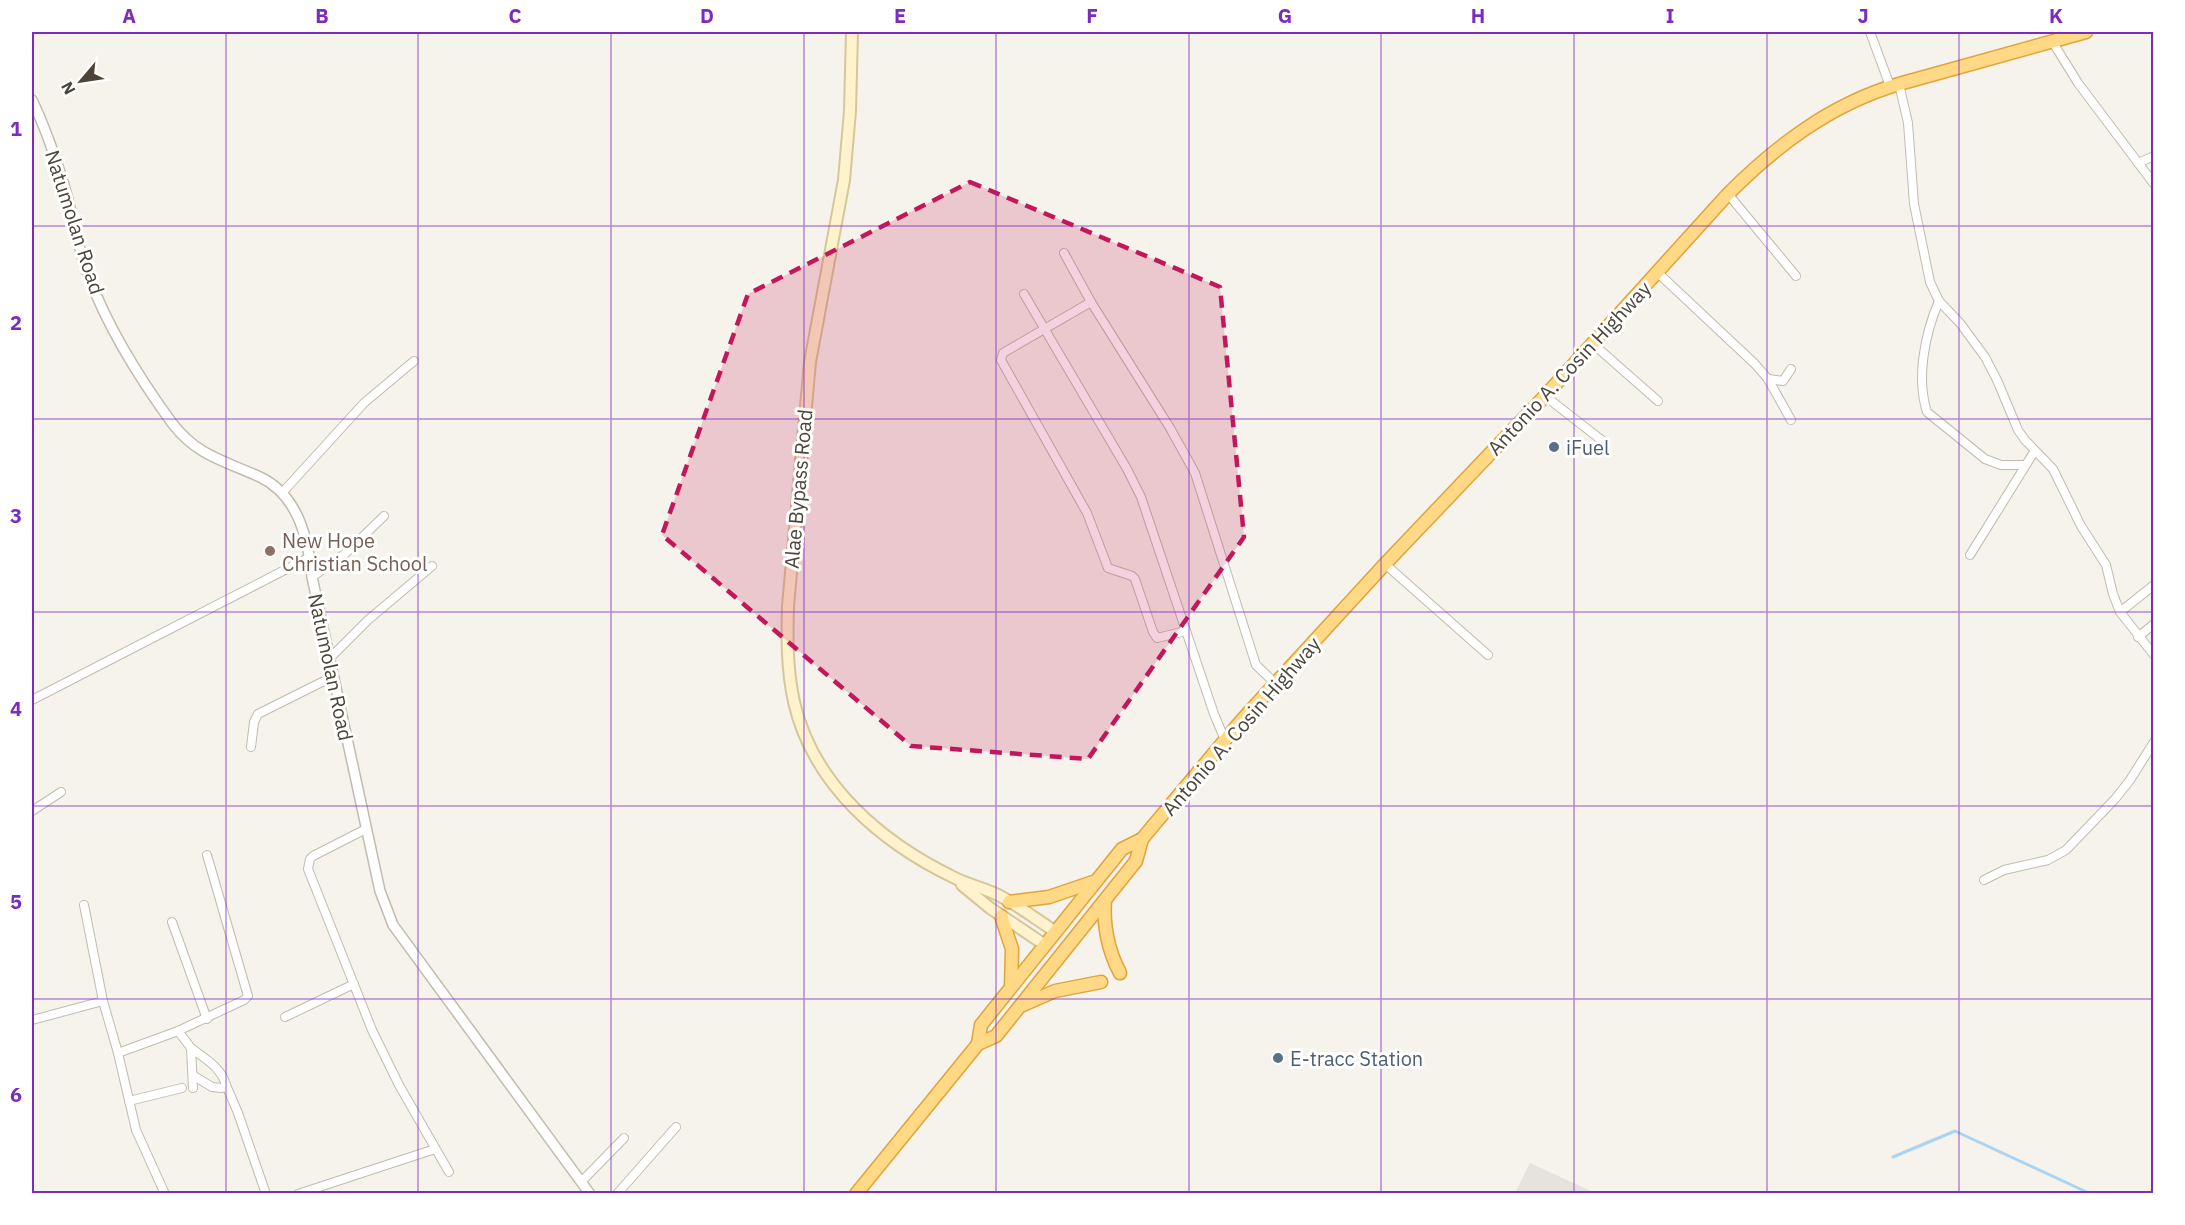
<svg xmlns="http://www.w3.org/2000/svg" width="2185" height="1225" viewBox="0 0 2185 1225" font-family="'IBM Plex Sans',sans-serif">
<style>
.industrial{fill:#e6e2dd}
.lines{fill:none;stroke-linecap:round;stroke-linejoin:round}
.stream{stroke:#a9d4f2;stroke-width:3}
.minor-casing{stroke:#c2bbae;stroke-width:10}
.tertiary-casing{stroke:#c2bbae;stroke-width:12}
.secondary-casing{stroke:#d6c79b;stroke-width:14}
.trunk-casing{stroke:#e0a43c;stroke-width:15}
.minor{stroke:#fff;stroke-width:8}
.tertiary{stroke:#fff;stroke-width:9}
.secondary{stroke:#fff3cd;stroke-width:10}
.trunk{stroke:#ffd985;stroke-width:12}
.marked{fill:#c2185b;fill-opacity:0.2;stroke:#c2185b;stroke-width:4.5;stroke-dasharray:12 8;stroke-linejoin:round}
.grid{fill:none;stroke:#7b2cbf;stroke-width:1.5;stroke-opacity:0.55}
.service-dot{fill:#5c6f8a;stroke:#fff;stroke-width:2}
.education-dot{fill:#8d6e63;stroke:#fff;stroke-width:2}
.labels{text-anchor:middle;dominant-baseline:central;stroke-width:6;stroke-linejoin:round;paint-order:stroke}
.street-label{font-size:20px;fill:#4b4439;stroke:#fff}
.service-label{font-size:20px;fill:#4e5e75;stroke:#fff;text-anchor:start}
.education-label{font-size:20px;fill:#785e54;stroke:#fff;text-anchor:start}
.neatline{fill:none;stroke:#7b2cbf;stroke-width:2}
.grid-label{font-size:20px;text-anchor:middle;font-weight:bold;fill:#7b2cbf}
</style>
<rect width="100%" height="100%" fill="#f6f3ec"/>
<polygon class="industrial" points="1530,1163 1595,1193 1515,1193"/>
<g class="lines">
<polyline class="stream" points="1893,1157 1955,1131 2091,1194"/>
<defs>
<g id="minor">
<polyline points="1870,32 1890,86"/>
<polyline points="2052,41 2078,83 2154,184"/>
<polyline points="1899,84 1908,123 1914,204 1930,282 1939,301 1960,323 1985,357 1997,380 2018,430 2025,440 2053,469 2081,526 2106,565 2113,594 2120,612 2154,655"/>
<polyline points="2138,163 2154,156"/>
<polyline points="1728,194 1796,276"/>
<polyline points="1064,253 1091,302 1170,428 1195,473 1256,665 1275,683"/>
<polyline points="1657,272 1755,364 1768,379 1791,420"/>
<polyline points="1024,294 1127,469 1141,497 1214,714 1225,740"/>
<path d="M1939 301C1925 333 1916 378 1927 412L1985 459 2001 465H2024"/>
<polyline points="1091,302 1003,353 1001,360 1087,513 1108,568 1132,576 1135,579 1153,632 1157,638 1186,631"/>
<polyline points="1592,343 1658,401"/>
<polyline points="1768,379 1783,381 1791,369"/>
<polyline points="1545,396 1604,442"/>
<polyline points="282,493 364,403 414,361"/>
<polyline points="1970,555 2034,452"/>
<polyline points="1385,564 1488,655"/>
<polyline points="312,577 346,553 384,516"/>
<polyline points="2120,612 2154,585"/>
<polyline points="2138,637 2154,624"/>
<polyline points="330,658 368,620 432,566"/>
<polyline points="32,700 310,557"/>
<polyline points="251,747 254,722 258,714 334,676"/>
<polyline points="32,811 61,792"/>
<polyline points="366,829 313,856 310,859 308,869 372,1030 399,1085 449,1172"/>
<polyline points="1984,880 2004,870 2048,860 2066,850 2115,799 2130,780 2154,742"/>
<polyline points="84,905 103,1001"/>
<polyline points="172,922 207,1019"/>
<polyline points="285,1017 354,984"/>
<polyline points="32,1020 103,1001 118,1053 136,1130 165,1194"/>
<polyline points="178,1031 191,1048 193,1088"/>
<path d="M191 1048C205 1059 221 1067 226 1085L222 1088 212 1087 194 1076"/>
<polyline points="118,1053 178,1031 244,1000 248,996 207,855"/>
<polyline points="226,1085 238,1113 266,1194"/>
<polyline points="129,1101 182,1088"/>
<polyline points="581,1182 624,1138"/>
<polyline points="298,1194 435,1149"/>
<polyline points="617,1194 676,1127"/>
</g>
<path id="tertiary" d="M32 100C45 127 55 156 64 185 73 215 77 247 89 277 108 328 140 379 172 423 197 456 225 461 260 477 298 495 308 538 312 577L380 891 393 925 590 1194"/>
<g id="secondary">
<path d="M852 32 850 111 844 180 810 362 788 606C787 638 787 670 794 702 813 785 882 843 955 878 969 885 984 888 998 895 1018 905 1037 920 1056 932"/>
<polyline points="962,885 990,908 1045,945"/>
</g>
<g id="trunk">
<path d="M1105 900C1103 926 1108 950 1120 973"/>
<polyline points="1009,902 1049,897 1096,881"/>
<polyline points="1001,916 1012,949 1011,987"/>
<polyline points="1023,1005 1055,991 1101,982"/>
<polyline points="978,1044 981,1025 1122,849 1142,839"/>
<path d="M856 1194 978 1044 996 1036 1136 861 1142 839 1241 721 1385 564 1545 396 1728 194C1777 145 1831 104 1899 84L2086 32"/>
</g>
</defs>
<use href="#minor" class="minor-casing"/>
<use href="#tertiary" class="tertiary-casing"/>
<use href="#secondary" class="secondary-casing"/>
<use href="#trunk" class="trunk-casing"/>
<use href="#minor" class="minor"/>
<use href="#tertiary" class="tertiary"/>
<use href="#secondary" class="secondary"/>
<use href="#trunk" class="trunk"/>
</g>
<path class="marked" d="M970 182 1220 287 1244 537 1088 759 911 746 662 535 748 294Z"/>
<path class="grid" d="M226 32V1194M418 32V1194M611 32V1194M804 32V1194M996 32V1194M1189 32V1194M1381 32V1194M1574 32V1194M1767 32V1194M1959 32V1194M32 226H2154M32 419H2154M32 612H2154M32 806H2154M32 999H2154"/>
<g class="service-dot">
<circle cx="1554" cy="447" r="6"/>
<circle cx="1278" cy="1058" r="6"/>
</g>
<circle class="education-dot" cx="270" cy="551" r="6"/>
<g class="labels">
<g class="street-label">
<text transform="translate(75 222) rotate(72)">Natumolan Road</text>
<text transform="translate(1569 368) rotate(-47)">Antonio A. Cosin Highway</text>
<text transform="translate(798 489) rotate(-85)">Alae Bypass Road</text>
<text transform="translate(331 667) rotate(78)">Natumolan Road</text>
<text transform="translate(1241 726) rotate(-49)">Antonio A. Cosin Highway</text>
</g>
<g class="service-label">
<text x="1566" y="447">iFuel</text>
<text x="1290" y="1058">E-tracc Station</text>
</g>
<g class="education-label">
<text x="282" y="540">New Hope<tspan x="282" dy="23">Christian School</tspan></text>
</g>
</g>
<rect width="2185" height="1225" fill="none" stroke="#ffffff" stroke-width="66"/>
<g transform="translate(81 81) rotate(241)" stroke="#ffffff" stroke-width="4.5" paint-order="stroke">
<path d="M0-4.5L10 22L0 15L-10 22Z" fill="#4b4439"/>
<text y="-9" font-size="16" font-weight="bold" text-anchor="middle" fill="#4b4439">N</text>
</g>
<rect x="33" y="33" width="2119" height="1159" class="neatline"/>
<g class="grid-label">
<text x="129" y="23">A</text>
<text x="322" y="23">B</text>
<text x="515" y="23">C</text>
<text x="707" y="23">D</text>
<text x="900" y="23">E</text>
<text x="1092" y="23">F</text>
<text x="1285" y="23">G</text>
<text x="1478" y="23">H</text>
<text x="1670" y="23">I</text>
<text x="1863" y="23">J</text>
<text x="2056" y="23">K</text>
<text x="16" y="136">1</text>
<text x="16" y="330">2</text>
<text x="16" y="523">3</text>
<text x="16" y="716">4</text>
<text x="16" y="909">5</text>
<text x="16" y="1102">6</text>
</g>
</svg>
